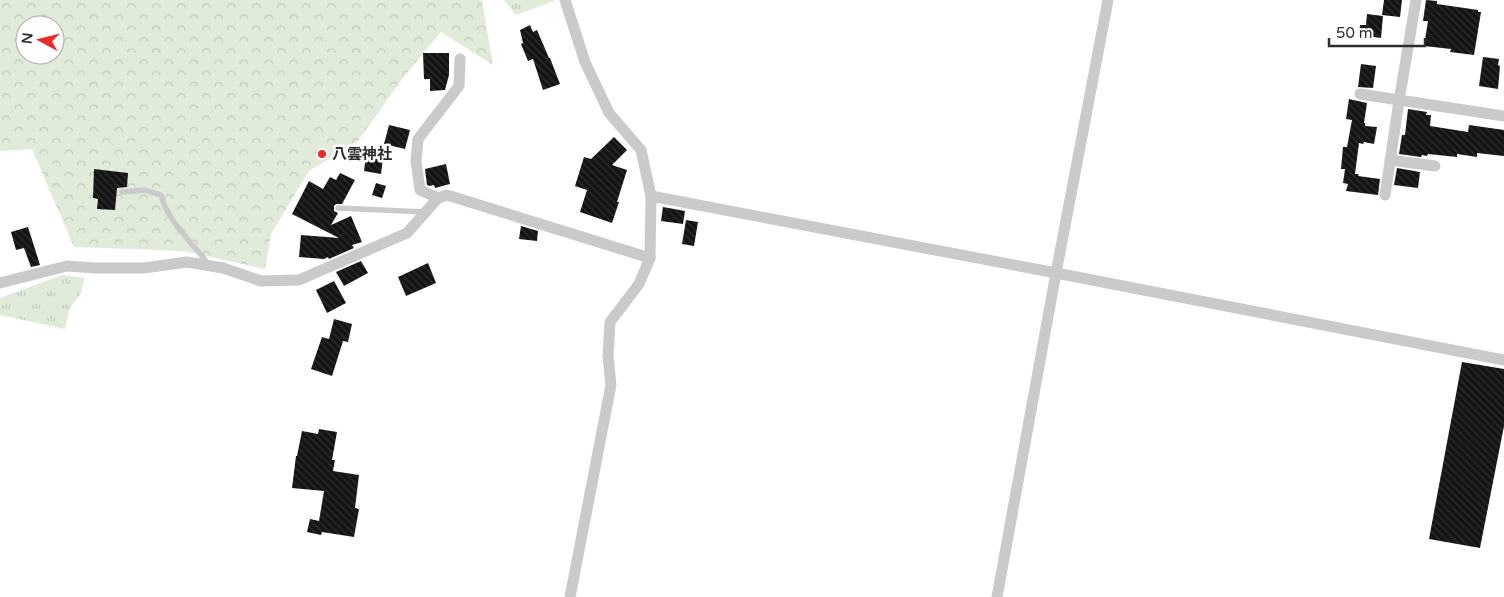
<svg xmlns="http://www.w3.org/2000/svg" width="1504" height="597" viewBox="0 0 1504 597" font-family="'Varela Round','Noto Sans JP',sans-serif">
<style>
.grass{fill:url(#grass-tufts)}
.forest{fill:url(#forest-crowns);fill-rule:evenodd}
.building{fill:url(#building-back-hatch)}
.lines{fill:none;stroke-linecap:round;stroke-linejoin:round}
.lane{stroke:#cacaca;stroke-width:5.5}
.street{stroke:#cacaca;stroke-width:11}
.poi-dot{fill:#ed2a25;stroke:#fff;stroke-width:2}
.labels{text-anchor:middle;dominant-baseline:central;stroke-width:5;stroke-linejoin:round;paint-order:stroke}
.poi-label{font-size:15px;font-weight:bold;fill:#2d2d2d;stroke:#fff;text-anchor:start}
</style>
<defs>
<pattern id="grass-tufts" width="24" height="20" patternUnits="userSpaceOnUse" patternTransform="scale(1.25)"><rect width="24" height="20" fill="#e1ebd9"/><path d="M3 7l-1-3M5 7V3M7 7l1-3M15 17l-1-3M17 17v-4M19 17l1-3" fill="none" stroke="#c1cabb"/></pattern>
<pattern id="forest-crowns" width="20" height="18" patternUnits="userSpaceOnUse" patternTransform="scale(1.25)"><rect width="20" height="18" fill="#e1ebd9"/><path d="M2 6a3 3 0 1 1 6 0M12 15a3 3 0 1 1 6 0" fill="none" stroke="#c1cabb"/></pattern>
<pattern id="building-back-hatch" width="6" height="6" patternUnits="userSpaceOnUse" patternTransform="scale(1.25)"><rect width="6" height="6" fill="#141414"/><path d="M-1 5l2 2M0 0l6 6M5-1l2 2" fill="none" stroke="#2e2e2e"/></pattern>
</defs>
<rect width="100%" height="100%" fill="#fff"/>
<g class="grass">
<polygon points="504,0 554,0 554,1 516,15"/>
<polygon points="62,275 85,278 80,295 70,307 65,329 0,315 0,298"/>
</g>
<path class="forest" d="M0 0H482L493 65 441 32 402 79 358 141 309 171 271 234 265 269 184 251 74 247 32 149 0 151ZM25 25H55V55H25Z"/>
<g class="building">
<polygon points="1384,0 1402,0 1400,17 1382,15"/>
<polygon points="1426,0 1437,1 1437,4 1478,10 1478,12 1481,12 1474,55 1450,52 1451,49 1424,46 1428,21 1423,21"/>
<polygon points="1367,14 1383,16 1381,38 1359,35 1360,25 1366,25"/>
<polygon points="530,25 533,32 537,30 549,58 550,58 560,84 543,90 533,59 528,61 521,44 523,43 520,30"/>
<polygon points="423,53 449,53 449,75 445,90 430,91 430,79 424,79"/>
<polygon points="1483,57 1499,59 1498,65 1500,66 1498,89 1479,86"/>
<polygon points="1361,64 1376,66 1373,88 1358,87"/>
<polygon points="1349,99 1367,103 1364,123 1365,123 1365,126 1377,127 1374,144 1364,142 1363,144 1359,143 1355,174 1359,174 1358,176 1380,179 1378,195 1346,191 1348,184 1343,183 1345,169 1341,169 1343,147 1347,147 1352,120 1346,119"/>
<polygon points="1408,109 1427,112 1426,115 1431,115 1430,126 1468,132 1469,125 1504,130 1504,156 1477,153 1477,157 1457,154 1457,157 1428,154 1427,156 1422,155 1421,157 1399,154 1402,135 1405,135"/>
<polygon points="389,125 410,130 405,149 384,144"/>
<polygon points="614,137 627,150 612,165 627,170 617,202 619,202 612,223 580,212 587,190 575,186 584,157 591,159"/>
<polygon points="367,147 384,150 381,174 364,171"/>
<polygon points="446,164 450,184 435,188 434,185 430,186 427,185 425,169"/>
<polygon points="1397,168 1420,172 1418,188 1394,185"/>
<polygon points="94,169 128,173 127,187 117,188 115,210 97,209 98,199 93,198"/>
<polygon points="340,173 355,180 342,204 336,204 334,206 334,211 338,213 331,225 351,216 362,242 352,245 354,248 329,259 328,257 324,259 299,257 301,235 339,238 292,214 309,181 323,189 330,177 336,180"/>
<polygon points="376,183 386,186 382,198 372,195"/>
<polygon points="663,207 685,211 683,224 661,221"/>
<polygon points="686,220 698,222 694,246 682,244"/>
<polygon points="521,226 538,231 537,241 519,239"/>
<polygon points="28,227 40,265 31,267 24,248 16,250 11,232"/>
<polygon points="361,261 368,273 344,286 336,272"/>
<polygon points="428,263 436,283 406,296 398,277"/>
<polygon points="334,281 346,303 327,313 316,290"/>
<polygon points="334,319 352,324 348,342 343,341 332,376 311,369 322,337 329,339"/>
<polygon points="1462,362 1504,369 1504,426 1480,548 1429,539"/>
<polygon points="319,429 337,432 332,460 335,460 333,471 359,475 355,508 359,509 354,537 322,532 321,535 307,532 310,519 319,521 324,491 292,488 296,456 297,456 302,431 318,434"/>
</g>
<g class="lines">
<g class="lane">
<path d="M122 192 145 190 161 195C168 222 192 242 208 264"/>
<polyline points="338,208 426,212"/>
</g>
<g class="street">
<polyline points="565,0 585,62 609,113 641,150 651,196 650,258 639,284 610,322 608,356 611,385 570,597"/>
<polyline points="1360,94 1504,116"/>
<polyline points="1390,160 1435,166"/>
<polyline points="1385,195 1399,101 1416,0"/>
<polyline points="651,196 1056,273 1504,360"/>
<polyline points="438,198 420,190 416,161 418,139 459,86 460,59"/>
<polyline points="0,283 67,266 94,268 144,268 187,262 223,268 261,281 299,280 407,233 438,198 447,195 650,258"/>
<polyline points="997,597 1056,273 1108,0"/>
</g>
</g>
<circle class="poi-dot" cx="322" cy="154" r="5"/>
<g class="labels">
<g class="poi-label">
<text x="332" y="154">八雲神社</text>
</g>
</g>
<g transform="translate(40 40) rotate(277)"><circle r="24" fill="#ffffff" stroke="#ababab"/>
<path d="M0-4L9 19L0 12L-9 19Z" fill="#ed2a25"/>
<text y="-8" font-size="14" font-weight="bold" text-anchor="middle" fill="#2d2d2d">N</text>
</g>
<path d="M1329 38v8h96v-8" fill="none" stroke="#2d2d2d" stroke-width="2.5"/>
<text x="1336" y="38" font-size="15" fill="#2d2d2d" stroke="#ffffff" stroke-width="4" paint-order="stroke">50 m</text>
</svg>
